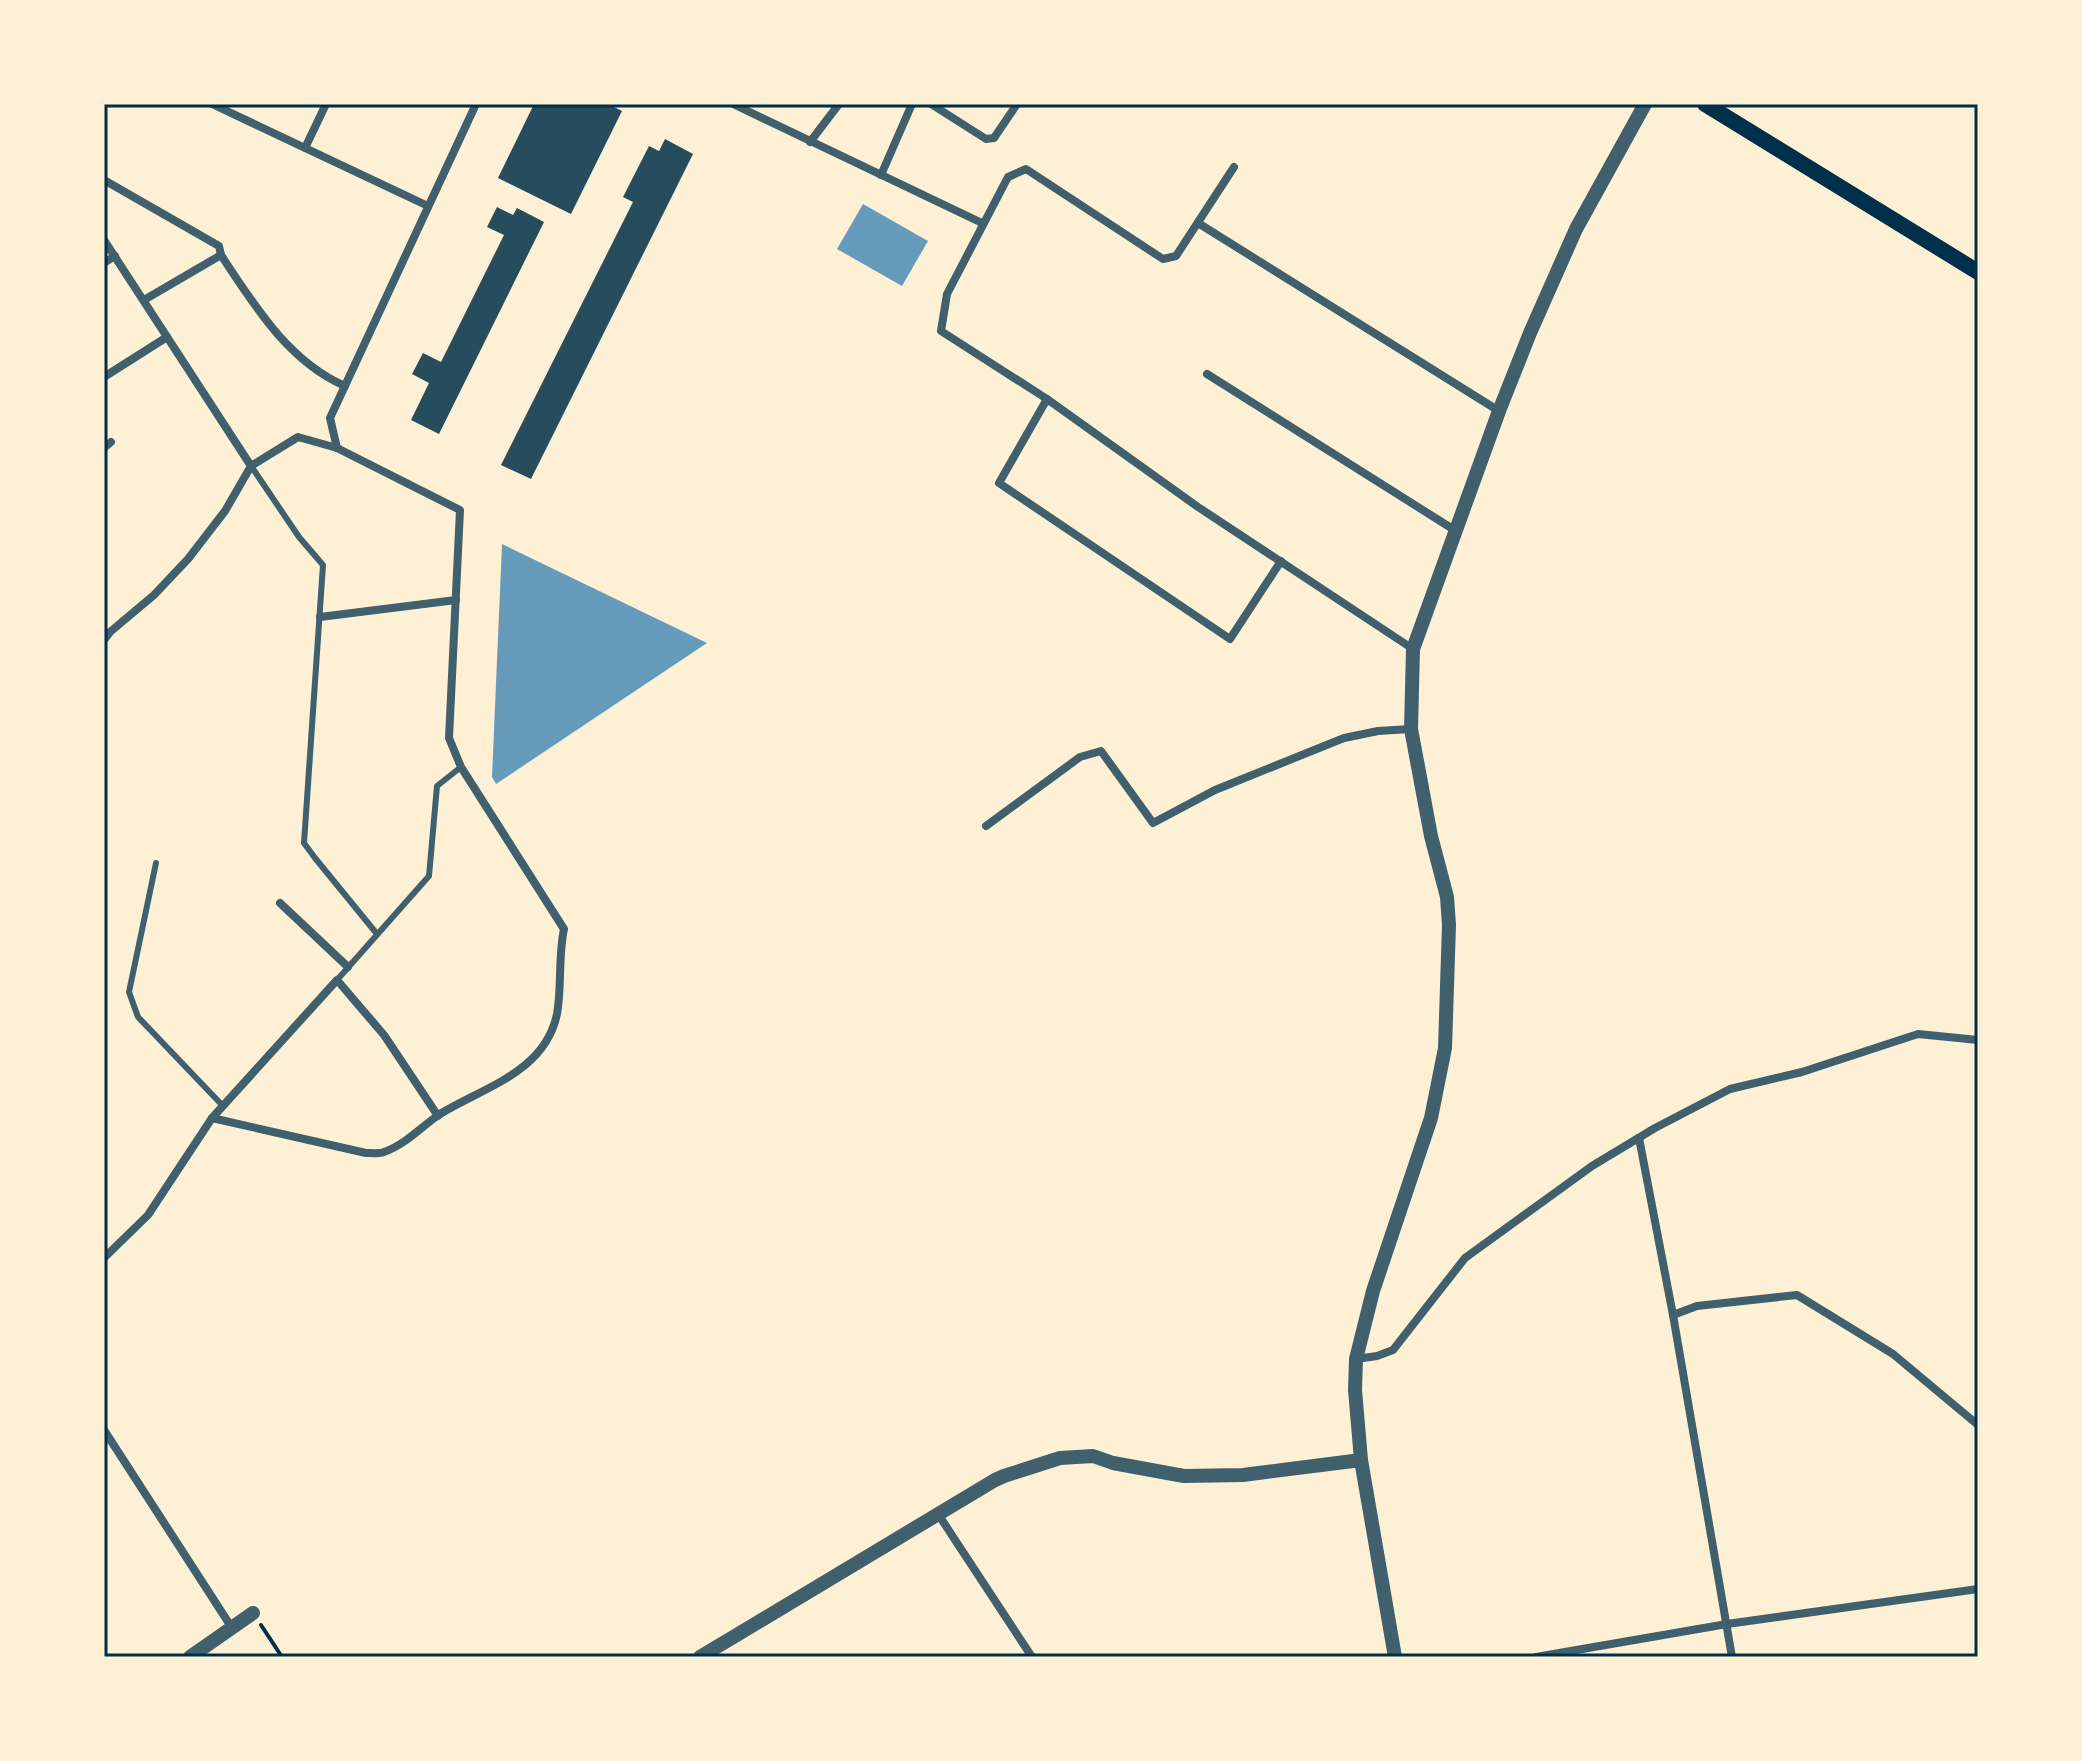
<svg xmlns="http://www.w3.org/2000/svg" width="2082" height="1761" viewBox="0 0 2082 1761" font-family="Inter,sans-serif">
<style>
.water{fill:#669bbc}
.building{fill:#264d5e}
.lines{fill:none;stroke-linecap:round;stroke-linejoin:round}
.path{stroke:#003049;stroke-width:4}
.service{stroke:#3f606c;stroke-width:6}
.minor{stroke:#3f606c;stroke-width:8}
.tertiary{stroke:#3f606c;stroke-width:14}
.secondary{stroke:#003049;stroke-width:16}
.neatline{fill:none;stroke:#003049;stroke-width:3}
</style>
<rect width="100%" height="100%" fill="#fdf0d5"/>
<g class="water">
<polygon points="863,204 928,241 902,286 837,249"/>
<polygon points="502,544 707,643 496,784 492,777"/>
</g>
<g class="building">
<polygon points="534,104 608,104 622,111 571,214 498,178"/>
<polygon points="665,139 693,154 531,479 501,465 633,202 623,197 649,146 659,151"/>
<polygon points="497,207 513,215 517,208 544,222 439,434 411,420 429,383 412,374 423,353 441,362 504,235 487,227"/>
</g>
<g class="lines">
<polyline class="path" points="261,1625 282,1657"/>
<g class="service">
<polyline points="251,466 299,537 323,565 304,843 315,858 377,934"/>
<polyline points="156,863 129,992 138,1017 223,1106"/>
<polyline points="337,980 429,876 437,786 461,767"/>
</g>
<g class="minor">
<polyline points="212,104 428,206"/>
<polyline points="733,104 982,223"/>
<polyline points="931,104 986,139 994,138 1017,104"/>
<polyline points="810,142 839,104"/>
<polyline points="305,148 326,104"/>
<polyline points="1234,167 1176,256 1163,259 1026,169 1008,177 947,294 941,331 1047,399 1198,507 1413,649"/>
<polyline points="881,175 912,104"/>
<polyline points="104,180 219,246 221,255"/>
<polyline points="1198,223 1499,411"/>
<polyline points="104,240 251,466"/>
<polyline points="104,263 115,256"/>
<path d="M144 300 221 255C254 305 288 361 345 386"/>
<polyline points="1207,374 1456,531"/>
<polyline points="104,377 167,337"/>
<polyline points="1047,399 999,483 1230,639 1281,561"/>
<polyline points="104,448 111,442"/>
<polyline points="337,448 330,418 476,104"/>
<polyline points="320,617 456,600"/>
<path d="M104 640 110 632 154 595 188 559 225 511 251 466 298 437 337 448 460 510 449 738 461 767 564 929C558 957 562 986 557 1014 545 1072 484 1087 440 1114 422 1126 405 1145 384 1152 379 1154 371 1153 366 1153L212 1118 148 1215 104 1258"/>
<polyline points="986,826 1080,757 1101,751 1153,823 1215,790 1344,738 1378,731 1411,729"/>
<polyline points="280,903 348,967"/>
<polyline points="212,1118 337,980 384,1035 438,1116"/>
<polyline points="1639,1138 1673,1315 1732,1657"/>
<polyline points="1673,1315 1697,1306 1797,1295 1893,1354 1978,1425"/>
<polyline points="1356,1359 1377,1356 1393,1350 1465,1258 1592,1166 1655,1128 1730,1089 1802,1072 1918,1034 1978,1040"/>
<polyline points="104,1430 232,1628"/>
<polyline points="938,1514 1032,1657"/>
<polyline points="1536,1657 1727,1624 1978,1589"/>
</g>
<g class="tertiary">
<polyline points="190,1657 253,1613"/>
<polyline points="700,1657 995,1480 1004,1476 1060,1458 1093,1456 1113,1463 1184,1476 1243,1475 1361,1460"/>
<polyline points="1395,1657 1361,1460 1355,1390 1356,1359 1373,1291 1431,1118 1445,1048 1449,925 1447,897 1431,836 1411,729 1413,649 1499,411 1530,333 1576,229 1645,104"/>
</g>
<polyline class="secondary" points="1705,104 1978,272"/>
</g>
<rect width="2082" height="1761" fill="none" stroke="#fdf0d5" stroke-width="212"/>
<rect x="106" y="106" width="1870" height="1549" class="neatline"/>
</svg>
